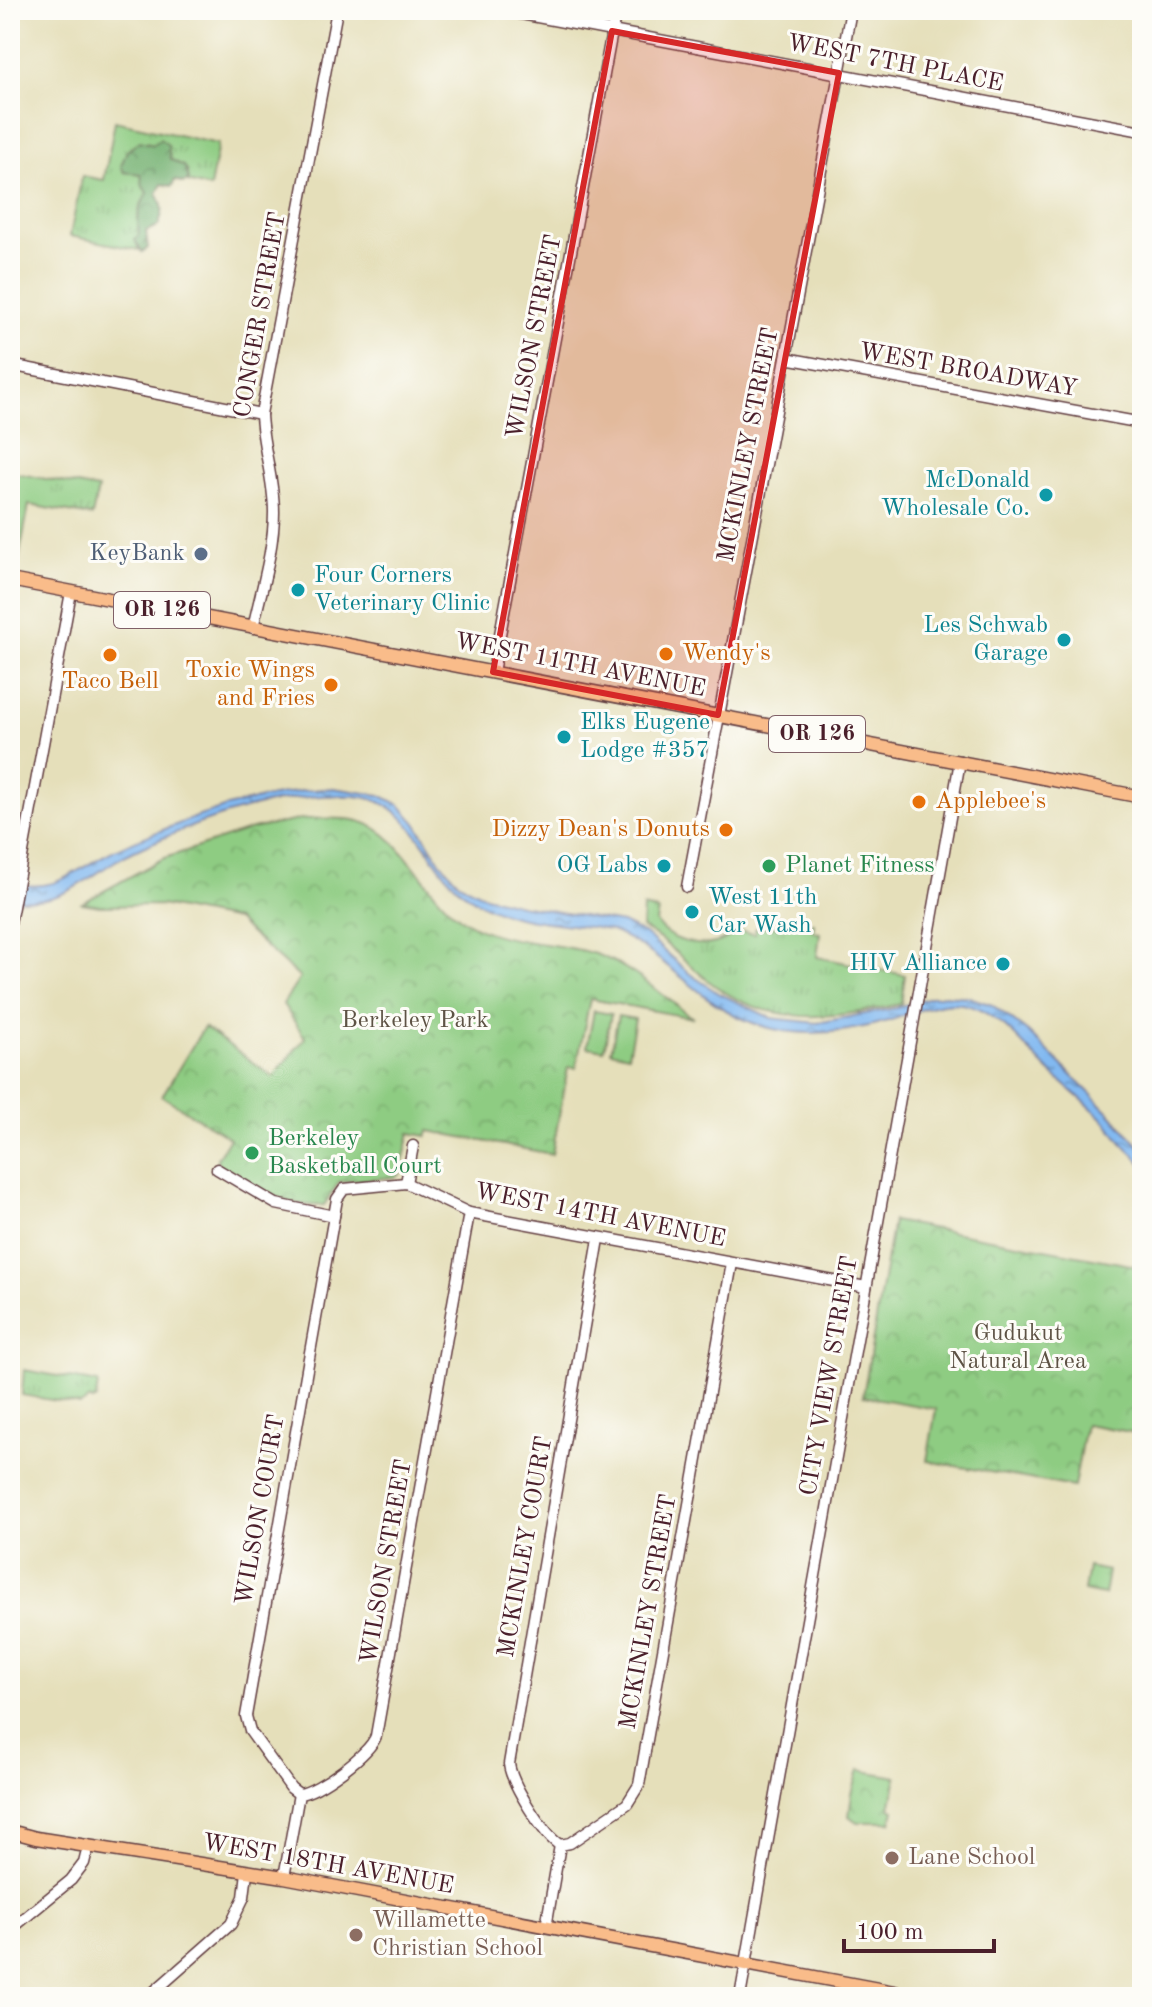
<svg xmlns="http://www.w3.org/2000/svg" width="1152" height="2007" viewBox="0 0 1152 2007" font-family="'Old Standard TT',serif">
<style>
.grass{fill:url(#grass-tufts);stroke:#6c7656;stroke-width:2}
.forest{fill:url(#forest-crowns);stroke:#5e684e;stroke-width:2}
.park{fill:url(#park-crowns);stroke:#6c7656;stroke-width:2}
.pitch{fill:#8ecc82;stroke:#6c7656;stroke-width:2}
.water{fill:url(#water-ripples);stroke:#666c8e;stroke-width:2}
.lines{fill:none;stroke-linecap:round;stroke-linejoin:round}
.minor-casing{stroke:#613c40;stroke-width:13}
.major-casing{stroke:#613c40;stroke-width:15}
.minor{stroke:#fff;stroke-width:10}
.major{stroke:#f9bc8a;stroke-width:12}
.marked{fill:#d62828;fill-opacity:0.2;stroke:#d62828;stroke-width:6;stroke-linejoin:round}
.culture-dot{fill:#0f9aa8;stroke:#fdfcf7;stroke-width:3}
.service-dot{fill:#5c6f8a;stroke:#fdfcf7;stroke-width:3}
.food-dot{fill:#e8710a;stroke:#fdfcf7;stroke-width:3}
.leisure-dot{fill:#2e9e5b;stroke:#fdfcf7;stroke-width:3}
.education-dot{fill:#8d6e63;stroke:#fdfcf7;stroke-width:3}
.labels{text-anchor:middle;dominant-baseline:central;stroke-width:6;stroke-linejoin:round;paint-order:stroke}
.shield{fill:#fdfcf7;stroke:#806168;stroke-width:2}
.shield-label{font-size:22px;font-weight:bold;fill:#4a1f2b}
.street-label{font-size:24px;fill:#4a1f2b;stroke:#fdfcf7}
.culture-label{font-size:24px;fill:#0d838f;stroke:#fdfcf7;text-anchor:end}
.service-label{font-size:24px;fill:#4e5e75;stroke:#fdfcf7;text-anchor:end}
.food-label{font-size:24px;fill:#c56008;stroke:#fdfcf7;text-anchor:start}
.leisure-label{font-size:24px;fill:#27864d;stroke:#fdfcf7;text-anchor:start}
.park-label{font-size:24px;fill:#5e5345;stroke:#fdfcf7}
.education-label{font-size:24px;fill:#785e54;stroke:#fdfcf7;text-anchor:start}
</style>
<defs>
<pattern id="grass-tufts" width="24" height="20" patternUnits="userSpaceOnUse" patternTransform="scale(2)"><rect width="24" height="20" fill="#8ecc82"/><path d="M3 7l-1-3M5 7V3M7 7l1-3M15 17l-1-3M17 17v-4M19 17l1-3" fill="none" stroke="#7caf70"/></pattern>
<pattern id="forest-crowns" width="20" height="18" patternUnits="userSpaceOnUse" patternTransform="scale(2)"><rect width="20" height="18" fill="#72b070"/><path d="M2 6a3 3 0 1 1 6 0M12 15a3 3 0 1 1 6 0" fill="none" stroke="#608f5c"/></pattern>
<pattern id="park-crowns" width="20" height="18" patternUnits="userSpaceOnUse" patternTransform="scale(2)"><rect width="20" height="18" fill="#8ecc82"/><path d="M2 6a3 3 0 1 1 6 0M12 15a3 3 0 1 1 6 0" fill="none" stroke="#7caf70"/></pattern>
<pattern id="water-ripples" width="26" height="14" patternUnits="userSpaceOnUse" patternTransform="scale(2)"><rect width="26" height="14" fill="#82b9f1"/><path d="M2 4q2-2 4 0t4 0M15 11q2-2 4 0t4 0" fill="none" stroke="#6c96c3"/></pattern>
</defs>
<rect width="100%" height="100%" fill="#fdfcf7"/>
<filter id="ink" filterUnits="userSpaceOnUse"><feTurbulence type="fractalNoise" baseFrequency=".0125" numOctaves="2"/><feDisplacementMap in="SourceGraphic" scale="16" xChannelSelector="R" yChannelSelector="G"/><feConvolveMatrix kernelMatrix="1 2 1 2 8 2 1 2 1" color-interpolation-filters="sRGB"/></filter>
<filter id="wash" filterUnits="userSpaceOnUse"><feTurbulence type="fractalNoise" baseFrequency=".006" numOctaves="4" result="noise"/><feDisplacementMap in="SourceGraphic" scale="32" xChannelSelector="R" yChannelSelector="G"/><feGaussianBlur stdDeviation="1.8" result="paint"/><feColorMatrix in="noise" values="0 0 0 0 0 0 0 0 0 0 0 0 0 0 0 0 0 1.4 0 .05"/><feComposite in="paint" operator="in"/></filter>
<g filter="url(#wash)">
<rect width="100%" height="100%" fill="#e5dfba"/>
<g class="grass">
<path d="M115 121 218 144 210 188 187 182 189 180 187 170 170 159 168 145H153L147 142 124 172 141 174 148 193C137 208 137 217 139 236L135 240 139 250 70 236 82 176 104 180Z"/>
<polygon points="10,472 98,489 92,516 29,505 18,563 10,561"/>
<path d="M643 907 658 911 656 922C667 940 701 950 721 941 727 939 733 934 738 931L755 934V928L814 923V932L820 933 817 957 905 975 901 1004C831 1019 770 1028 710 982 689 966 665 939 642 928Z"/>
<polygon points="24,1370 98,1383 96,1399 92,1401 90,1399 80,1405 22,1395"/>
</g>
<path class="forest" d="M160 139 168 145 170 159 185 167 189 180 183 183 175 180 172 186 162 184 157 193C164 207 164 211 158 226L146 231 148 248 142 252 135 240 139 236C137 217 138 208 148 193L143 187 141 174 124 172 121 166 127 151 140 141 153 145Z"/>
<g class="park">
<path d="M304 819C321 819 341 817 359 821 403 832 426 897 465 921 505 946 552 940 595 954 631 966 663 996 693 1018L590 999 576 1068 568 1067 552 1154 429 1131 427 1136 410 1133 400 1174 395 1177 339 1182 324 1205C283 1209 251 1184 218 1164L217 1158 230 1138 162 1096 204 1027 273 1077 305 1038 283 1004 300 978 236 920 161 905 100 906 82 903 162 859 252 829Z"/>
<polygon points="893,1221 1142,1267 1142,1434 1085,1424 1074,1487 927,1461 936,1409 863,1396"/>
<polygon points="1088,1567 1108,1571 1104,1595 1084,1591"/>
<polygon points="859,1770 897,1777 890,1808 894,1810 891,1822 857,1822 849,1816 852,1794"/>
</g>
<g class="pitch">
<polygon points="594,1011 611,1014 604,1050 587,1047"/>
<polygon points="618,1016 635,1019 628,1055 611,1051"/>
</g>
<path class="water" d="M333 788 380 795 400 805 416 823 441 863 459 883 485 896 520 905 622 923 645 934 690 974 718 993 771 1018 817 1023 896 1008 930 997 945 995 969 997 992 1005 1028 1032 1109 1112 1142 1149V1164C1137 1156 1131 1152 1124 1145 1117 1137 1112 1128 1104 1120 1087 1103 1068 1088 1050 1072 1025 1049 1004 1017 970 1006 943 997 914 1013 888 1021 840 1035 788 1040 741 1018 693 996 661 950 611 931 601 928 590 927 579 926 540 921 500 919 467 895 424 864 416 800 354 796 286 792 214 815 152 843 140 848 128 854 117 860 80 883 57 908 10 898V884C59 891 66 876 105 855 126 843 150 835 173 826 224 805 278 792 333 788Z"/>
</g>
<g filter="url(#ink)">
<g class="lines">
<defs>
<g id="minor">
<polyline points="500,10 1142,131"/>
<polyline points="786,358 1142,423"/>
<polyline points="10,365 261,414"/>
<path d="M253 628C261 590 274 550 274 512 274 478 262 447 261 414L337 10"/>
<polyline points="493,672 616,10"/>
<polyline points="687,887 851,10"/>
<polyline points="10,923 71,592"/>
<polyline points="217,1169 276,1204 334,1216 337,1199 344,1189 406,1183 469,1213 866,1287"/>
<polyline points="406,1183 413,1146"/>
<polyline points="299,1794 291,1788 250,1731 246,1716 334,1216"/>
<path d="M560 1845C544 1836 511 1783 509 1764L599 1239"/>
<path d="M284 1877 299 1794C318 1792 370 1754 376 1736L469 1213"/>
<polyline points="546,1927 560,1845 570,1843 627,1804 639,1785 732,1263"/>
<polyline points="10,1930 71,1880 84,1863 88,1847"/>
<polyline points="148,1997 231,1924 244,1897 247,1872"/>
<polyline points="740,1997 960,761"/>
</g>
<g id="major">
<polyline points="10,580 1142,797"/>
<polyline points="10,1831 36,1838 284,1877 921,1997"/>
</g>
</defs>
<use href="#minor" class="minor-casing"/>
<use href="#major" class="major-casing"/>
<use href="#minor" class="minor"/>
<use href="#major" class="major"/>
</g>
</g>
<path class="marked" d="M612 31 839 73 718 715 493 672Z"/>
<g class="culture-dot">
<circle cx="1046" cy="495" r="8"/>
<circle cx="298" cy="590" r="8"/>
<circle cx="1064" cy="640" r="8"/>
<circle cx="564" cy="737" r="8"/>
<circle cx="664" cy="866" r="8"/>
<circle cx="692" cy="912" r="8"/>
<circle cx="1003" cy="964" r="8"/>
</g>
<circle class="service-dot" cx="201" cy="554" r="8"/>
<g class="food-dot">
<circle cx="666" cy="654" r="8"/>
<circle cx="110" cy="655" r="8"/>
<circle cx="331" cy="685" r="8"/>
<circle cx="919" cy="802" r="8"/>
<circle cx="726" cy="830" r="8"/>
</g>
<g class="leisure-dot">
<circle cx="769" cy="866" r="8"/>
<circle cx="252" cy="1153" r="8"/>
</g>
<g class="education-dot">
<circle cx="892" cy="1858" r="8"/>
<circle cx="356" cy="1935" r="8"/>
</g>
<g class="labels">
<g class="shield">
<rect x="114" y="592" width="96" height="36" rx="6"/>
<rect x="769" y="716" width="96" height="36" rx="6"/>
</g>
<g class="shield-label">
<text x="162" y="610">OR 126</text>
<text x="817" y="734">OR 126</text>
</g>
<g class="street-label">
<text transform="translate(895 64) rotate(11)">WEST 7TH PLACE</text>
<text transform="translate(261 315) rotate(-80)">CONGER STREET</text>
<text transform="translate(535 337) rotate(-79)">WILSON STREET</text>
<text transform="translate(968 371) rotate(10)">WEST BROADWAY</text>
<text transform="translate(749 445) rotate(-79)">MCKINLEY STREET</text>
<text transform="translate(580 666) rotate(11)">WEST 11TH AVENUE</text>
<text transform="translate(600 1216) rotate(11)">WEST 14TH AVENUE</text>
<text transform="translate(830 1376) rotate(-80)">CITY VIEW STREET</text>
<text transform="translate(261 1510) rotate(-80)">WILSON COURT</text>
<text transform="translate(526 1547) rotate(-80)">MCKINLEY COURT</text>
<text transform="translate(387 1562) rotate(-80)">WILSON STREET</text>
<text transform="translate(649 1612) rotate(-80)">MCKINLEY STREET</text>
<text transform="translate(328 1865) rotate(10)">WEST 18TH AVENUE</text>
</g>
<g class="culture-label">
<text x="1030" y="481">McDonald<tspan x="1030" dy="28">Wholesale Co.</tspan></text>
<text x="314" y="576" text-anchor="start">Four Corners<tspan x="314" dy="28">Veterinary Clinic</tspan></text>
<text x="1048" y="626">Les Schwab<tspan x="1048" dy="28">Garage</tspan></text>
<text x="580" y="723" text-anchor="start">Elks Eugene<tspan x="580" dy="28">Lodge #357</tspan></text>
<text x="648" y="866">OG Labs</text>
<text x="708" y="898" text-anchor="start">West 11th<tspan x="708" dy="28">Car Wash</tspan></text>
<text x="987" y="964">HIV Alliance</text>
</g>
<g class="service-label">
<text x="185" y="554">KeyBank</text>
</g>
<g class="food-label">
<text x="682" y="654">Wendy's</text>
<text x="315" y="671" text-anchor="end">Toxic Wings<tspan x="315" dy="28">and Fries</tspan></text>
<text x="110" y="682" text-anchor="middle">Taco Bell</text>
<text x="935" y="802">Applebee's</text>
<text x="710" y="830" text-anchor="end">Dizzy Dean's Donuts</text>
</g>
<g class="leisure-label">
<text x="785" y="866">Planet Fitness</text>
<text x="268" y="1139">Berkeley<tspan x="268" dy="28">Basketball Court</tspan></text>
</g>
<g class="park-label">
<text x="415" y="1021">Berkeley Park</text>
<text x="1018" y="1334">Gudukut<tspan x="1018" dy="28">Natural Area</tspan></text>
</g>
<g class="education-label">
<text x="908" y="1858">Lane School</text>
<text x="372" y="1921">Willamette<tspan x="372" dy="28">Christian School</tspan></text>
</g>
</g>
<rect width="1152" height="2007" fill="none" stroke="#fdfcf7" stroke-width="40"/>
<path d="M844 1939v12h150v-12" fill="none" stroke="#4a1f2b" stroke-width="4"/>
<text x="856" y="1939" font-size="24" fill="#4a1f2b" stroke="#fdfcf7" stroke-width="6" paint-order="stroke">100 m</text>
</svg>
